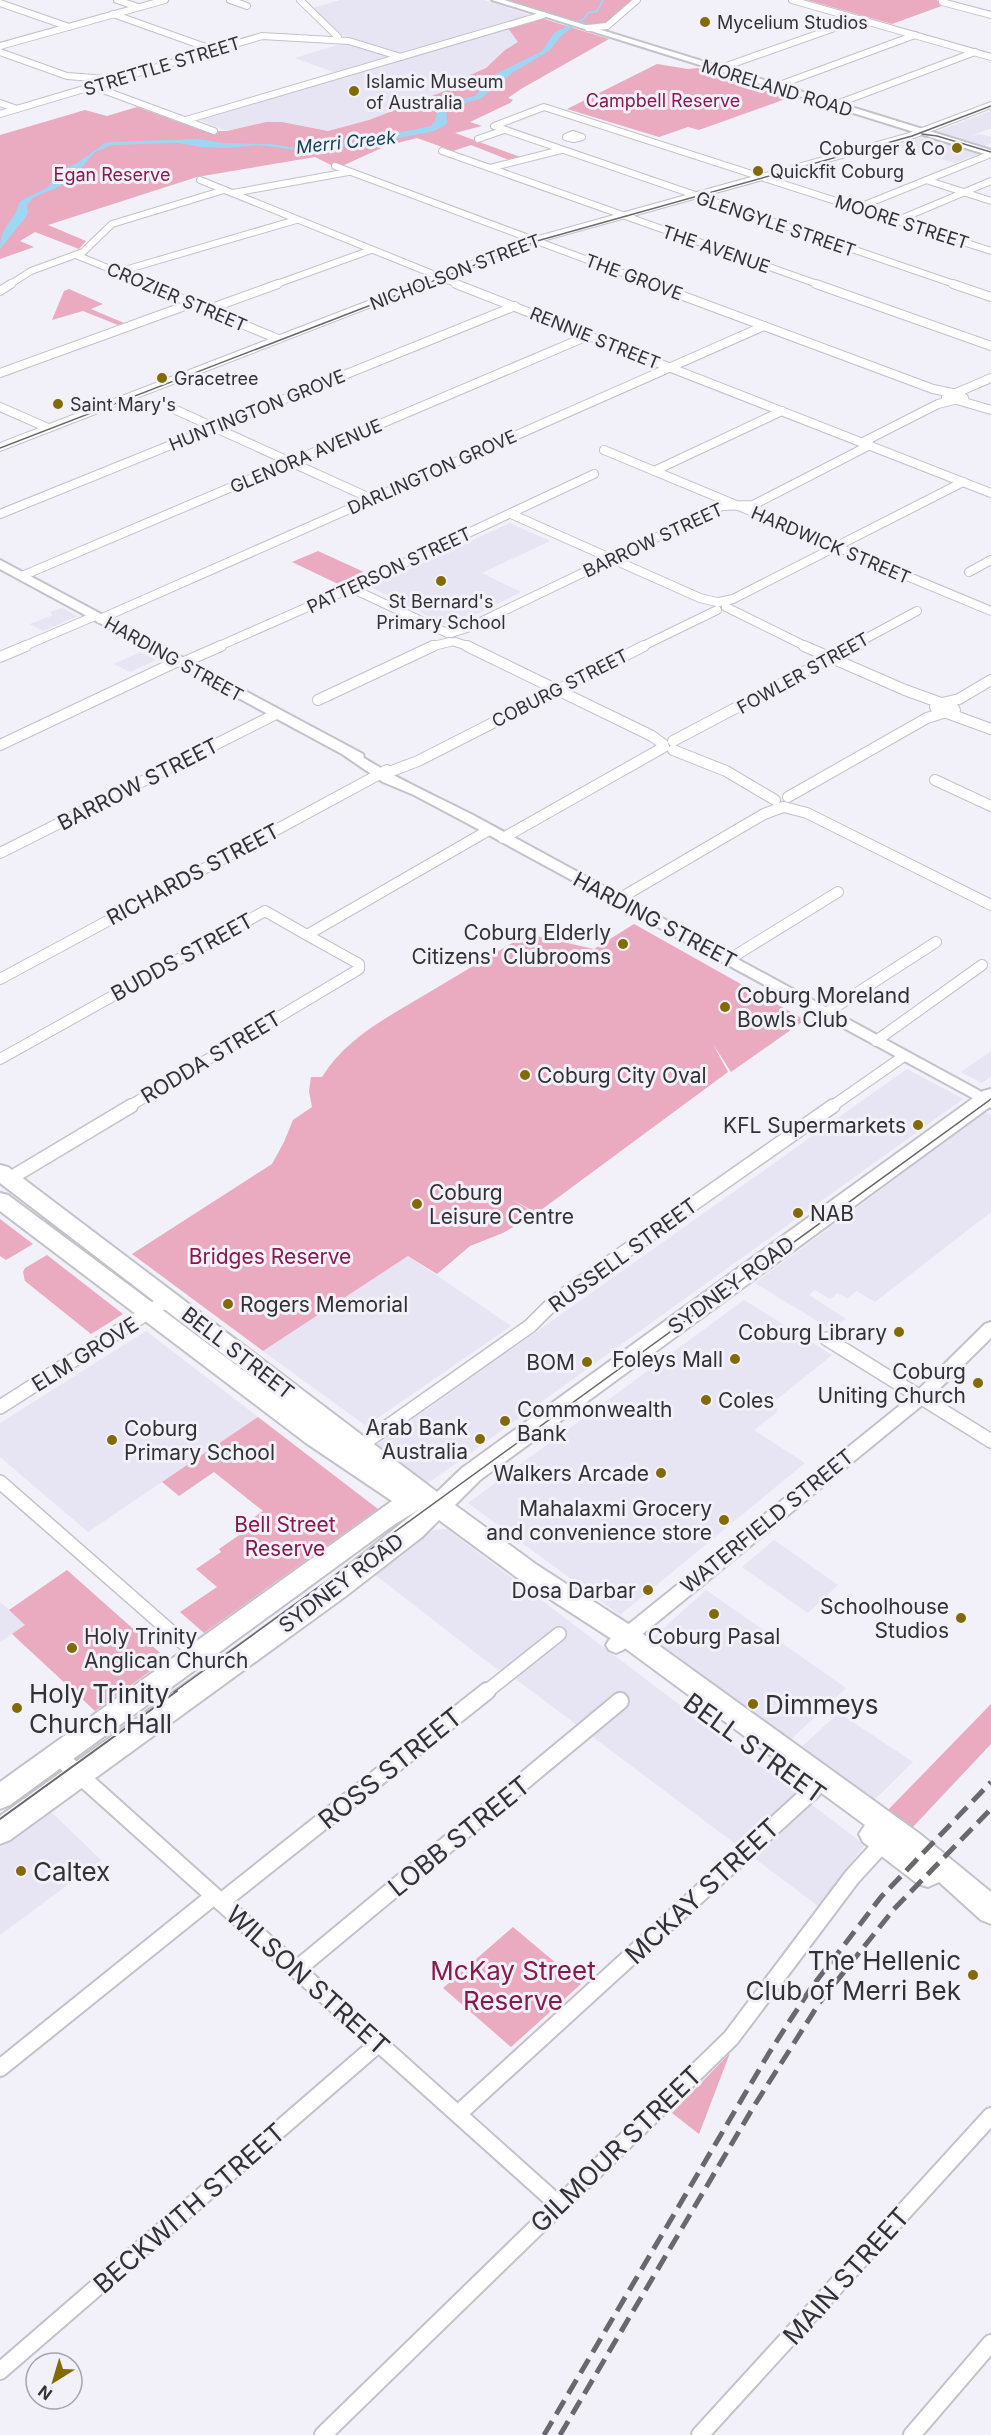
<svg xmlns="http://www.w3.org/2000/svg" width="991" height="2435" viewBox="0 0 991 2435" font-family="Inter,sans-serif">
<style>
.built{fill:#e7e4f3}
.green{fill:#eaaabf}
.water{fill:#9dd7f3}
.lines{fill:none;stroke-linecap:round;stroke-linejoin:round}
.stream{stroke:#9dd7f3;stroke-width:2}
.street-far4-casing{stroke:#c3c2ca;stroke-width:8}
.street-far3-casing{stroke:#c3c2ca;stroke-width:10}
.street-far2-casing{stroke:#c3c2ca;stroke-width:12}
.street-far1-casing{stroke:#c3c2ca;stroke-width:16}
.street-casing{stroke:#c3c2ca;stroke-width:20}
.secondary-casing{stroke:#c3c2ca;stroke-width:4}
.primary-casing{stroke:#c3c2ca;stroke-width:2}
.highway-casing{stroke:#c3c2ca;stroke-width:4}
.street-far4{stroke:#fff;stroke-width:6}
.street-far3{stroke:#fff;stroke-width:8}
.street-far2{stroke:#fff;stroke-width:10}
.street-far1{stroke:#fff;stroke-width:13}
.street{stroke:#fff;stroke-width:16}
.secondary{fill:#fff;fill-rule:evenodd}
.primary{fill:#fff;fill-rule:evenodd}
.highway{fill:#fff;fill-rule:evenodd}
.tram-far1{stroke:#69686c;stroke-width:1.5}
.tram{stroke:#69686c;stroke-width:2}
.rail{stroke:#69686c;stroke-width:5;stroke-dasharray:16 8;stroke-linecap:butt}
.poi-dot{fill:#826b06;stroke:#f2f0f8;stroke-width:2}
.labels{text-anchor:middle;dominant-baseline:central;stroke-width:6;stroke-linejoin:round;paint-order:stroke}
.far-poi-label{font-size:18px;fill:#323235;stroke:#f2f0f8;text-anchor:start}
.far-street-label{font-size:18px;fill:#323235;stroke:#f2f0f8}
.far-park-label{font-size:18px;fill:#871a4d;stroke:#f2f0f8}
.far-water-label{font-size:18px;font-style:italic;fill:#0e3e51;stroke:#f2f0f8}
.street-label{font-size:21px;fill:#323235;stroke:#f2f0f8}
.poi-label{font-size:21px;fill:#323235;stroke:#f2f0f8;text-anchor:end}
.park-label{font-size:21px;fill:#871a4d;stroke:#f2f0f8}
.near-poi-label{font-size:26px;fill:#323235;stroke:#f2f0f8;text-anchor:start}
.near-street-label{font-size:26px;fill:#323235;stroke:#f2f0f8}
.near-park-label{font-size:26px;fill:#871a4d;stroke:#f2f0f8}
</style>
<rect width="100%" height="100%" fill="#f2f0f8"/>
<g class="built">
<polygon points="340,0 483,0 530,15 401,54 338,33 313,8"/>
<polygon points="508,28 519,42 505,50 486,68 470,75 450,89 369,120 328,131 282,122 266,122 227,131 199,120"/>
<polygon points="344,43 392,58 339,74 295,58"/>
<polygon points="991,111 991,128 971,136 980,134 991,137 991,143 984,146 936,132"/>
<polygon points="924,137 978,154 955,163 895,146"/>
<polygon points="510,523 550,541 482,573 521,592 456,624 444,624 371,587"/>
<polygon points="62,608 77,616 43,631 30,624 53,615 50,612"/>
<polygon points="140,652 156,660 130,672 114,664"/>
<polygon points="991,1051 991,1076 982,1083 961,1072"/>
<polygon points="907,1069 963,1099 427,1484 374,1447"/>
<polygon points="986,1112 991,1115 991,1212 875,1302 857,1291 847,1298 838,1293 830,1299 815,1290 809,1295 846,1319 832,1330 755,1283"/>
<polygon points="408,1256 511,1326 366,1426 263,1351"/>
<polygon points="744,1300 832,1355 771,1404 778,1409 776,1413 754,1430 805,1463 620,1615 468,1503"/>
<polygon points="146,1331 258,1417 88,1532 0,1457 0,1423"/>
<polygon points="447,1529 865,1845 818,1906 513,1677 494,1667 374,1574 433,1530"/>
<polygon points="774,1540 838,1585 808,1613 742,1567"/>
<polygon points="706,1590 846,1688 787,1743 647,1643"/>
<polygon points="0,1602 26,1625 0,1642"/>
<polygon points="839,1713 913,1762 872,1802 798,1750"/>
<polygon points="50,1811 101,1860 0,1935 0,1847"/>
</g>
<g class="green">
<polygon points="506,0 633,0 607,23 595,27"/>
<polygon points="807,0 937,0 939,3 947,4 892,24"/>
<polygon points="541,18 609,39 521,89 508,98 513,100 510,103 470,122 482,126 455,133 520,157 509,160 471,145 453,151 417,138 386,146 342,166 331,165 315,157 197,177 48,225 86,241 79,249 35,232 20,241 34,247 0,259 0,135 85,110 107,116 137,107 204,131 227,131 266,122 282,122 328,131 369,120 450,89 470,75 486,68 505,50 518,42 508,28"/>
<polygon points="657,64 688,69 698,68 791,97 699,130 688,127 659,137 567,109"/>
<polygon points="69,289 103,304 91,309 124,323 118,325 83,311 52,320 64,291"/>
<polygon points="318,551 364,572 338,584 292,562"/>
<path d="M634 924 805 1020 731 1072 713 1044 728 1072 537 1213 511 1199 536 1214 503 1233 470 1246 437 1274 408 1256 263 1351 132 1254 272 1164 284 1142 293 1120 312 1107 309 1091 311 1077H322C347 1037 388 1017 428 993 461 973 494 954 527 934L594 949Z"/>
<polygon points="0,1219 33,1244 6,1260 0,1256"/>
<polygon points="47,1255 123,1314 91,1334 25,1281 23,1272 25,1268"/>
<polygon points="258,1417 378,1509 204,1633 180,1612 217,1587 196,1569 221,1552 219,1549 248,1529 244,1524 263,1511 214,1472 179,1496 162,1482"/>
<polygon points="67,1570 167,1659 95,1711 12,1634 25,1625 9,1610"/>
<polygon points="991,1704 991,1744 912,1828 887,1811"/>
<polygon points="513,1927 581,1984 511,2047 443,1988"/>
<polygon points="730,2053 699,2134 672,2113"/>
</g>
<path class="water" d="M568 26 573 27 562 35 549 51 512 73 480 99 446 108 447 124 434 131 390 140 305 151 258 145 226 148 200 147 178 143 112 145 95 152 83 166 66 178 61 186 34 197 27 205 28 213 25 218 0 249C0 225 14 223 19 203 32 191 52 193 56 173L77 163 105 143 112 142 199 139 222 143 271 144 296 148 358 141 431 126 435 121 439 104 475 96 492 76 542 51 555 32Z"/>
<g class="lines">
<polyline class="stream" points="566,29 584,19 588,13 597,11 603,0"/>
<defs>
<g id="street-far4">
<polyline points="117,0 138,7"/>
<polyline points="230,0 247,6"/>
<polyline points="300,0 338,37 338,40"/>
<polyline points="792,0 991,57"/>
<polyline points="942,2 991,15"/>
<polyline points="0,3 69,27"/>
<polyline points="113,14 214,50"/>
<polyline points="588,28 607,26 637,0"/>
<polyline points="0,46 165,0"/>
<polyline points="0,52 67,76 106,79"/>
<polyline points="718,69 860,19"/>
<polyline points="95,87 214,131"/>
<polyline points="774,87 915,35"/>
<polyline points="0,103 17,109"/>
<polyline points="834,105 975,52"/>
<polyline points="0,114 262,36 349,41 401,57"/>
<polyline points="186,120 543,15"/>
<polygon points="573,134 582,137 574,139 566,137"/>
<polyline points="478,139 504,130"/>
<polyline points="442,151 820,285"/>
<polyline points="335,166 655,285"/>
<polyline points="490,168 561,150"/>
<polyline points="200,180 460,285"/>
<polyline points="926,180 991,201"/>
<polyline points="233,193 348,172"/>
<polyline points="857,208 991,154"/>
<polyline points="896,221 991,181"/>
<polyline points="76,255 149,285"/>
<polyline points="118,272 296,220"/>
<polyline points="9,285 31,271 83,252 112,224 224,190"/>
<polyline points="274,285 371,250"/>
<polyline points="957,285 494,126 544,107 991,251"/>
</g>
<g id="street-far3">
<polyline points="146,284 278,339"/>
<polyline points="456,284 991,493"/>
<polyline points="651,284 933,389 952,393"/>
<polyline points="816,284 991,346"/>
<polyline points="953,284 991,297"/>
<polyline points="0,291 11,284"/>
<polyline points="209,309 278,284"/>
<polyline points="0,373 193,303"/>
<polygon points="949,393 959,393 964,398 954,400 946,397"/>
<polyline points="956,393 991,378"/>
<polyline points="957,400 991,410"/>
<polyline points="0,407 48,428"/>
<polyline points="176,410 372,499"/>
<polyline points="863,442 938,404 954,400"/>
<polyline points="604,450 991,611"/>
<polyline points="654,471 782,411"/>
<polyline points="0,514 515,306"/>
<polyline points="511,514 700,598 717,602"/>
<polyline points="969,572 991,560"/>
<polyline points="22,576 590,335"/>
<polyline points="351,588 447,633"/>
<polyline points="719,602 733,599 963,482"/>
<polyline points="726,607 807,647"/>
<polyline points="100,619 764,326"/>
<polyline points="451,633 470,627 722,506 753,505 870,445"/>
<polyline points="455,642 471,647"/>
<polyline points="22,647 95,616"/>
<polyline points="217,647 351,588 594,474"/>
<polyline points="429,647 450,642"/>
<polyline points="641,647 717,610"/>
<polyline points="850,647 917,611"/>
</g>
<g id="street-far2">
<polyline points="467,646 652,736 663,744"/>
<polyline points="804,646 905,690 941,703"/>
<polyline points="0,657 26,646"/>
<polyline points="182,663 221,646"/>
<polyline points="318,700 433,646"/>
<polygon points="941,703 951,705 955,710 948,713 938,711 935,707"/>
<polyline points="942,703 959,699 991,680"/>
<polyline points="947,713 991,729"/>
<polyline points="673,741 853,646"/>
<polyline points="0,745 178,661"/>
<polyline points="673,750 726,771 775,800"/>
<polyline points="389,772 418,761 644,646"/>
<polyline points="935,780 991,806"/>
<polyline points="788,797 927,718 943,713"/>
<polyline points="784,807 807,813 991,905"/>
<polyline points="503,838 664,747"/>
<polyline points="0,853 276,714"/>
<polyline points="617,900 764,814 783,807"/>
<polyline points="728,960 838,892"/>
<polyline points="0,979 387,770"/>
<polyline points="826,1013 936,942"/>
<polyline points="876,1041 982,965"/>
<polyline points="0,1059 265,911 307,935 489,830"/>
<polyline points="128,1107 359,969 359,964 307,935"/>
<polyline points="831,1107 904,1056"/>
</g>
<g id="street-far1">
<polyline points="9,1179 131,1106"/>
<polyline points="827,1339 991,1441"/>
<polyline points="0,1407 169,1299"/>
<polyline points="357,1448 530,1326 553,1303 579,1284 833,1106"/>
<polyline points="0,1482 218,1673"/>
<polyline points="486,1692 559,1634"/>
</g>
<g id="street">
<polyline points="57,1755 559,2205"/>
<polyline points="221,1902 487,1691"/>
<polyline points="296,1970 620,1701"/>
<polyline points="0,2068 214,1896"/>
<polyline points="458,2114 813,1790"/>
<polyline points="0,2371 378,2044"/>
<polyline points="323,2435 731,2038 852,1877 884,1842"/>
<polyline points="700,2435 991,2116"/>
<polyline points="912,2435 991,2343"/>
</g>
<g id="secondary">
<polygon points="492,0 504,0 991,150 991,156"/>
<path d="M0 560 363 754 364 758C399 780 436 796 473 815L991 1097V1108L463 821 414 795 383 782 342 754 0 569Z"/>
<polygon points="991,1322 991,1338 926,1402 623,1650 616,1653 609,1650 606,1645 609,1640 914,1394 985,1324"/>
</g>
<polygon id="primary" points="991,102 991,108 914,138 539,242 0,451 0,443 531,238 906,134"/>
<polygon id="highway" points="991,1089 991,1106 480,1480 455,1505 537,1565 636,1629 920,1834 991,1892 991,1924 981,1920 939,1882 928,1887 918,1884 863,1842 859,1834 865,1825 618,1643 519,1579 439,1520 422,1537 346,1596 10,1840 0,1844 0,1816 328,1582 418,1510 395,1524 10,1805 0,1809 0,1782 392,1501 306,1443 0,1211 0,1193 8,1195 283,1400 0,1183 0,1165 8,1167 437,1492 462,1468 983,1091"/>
</defs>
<use href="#street-far4" class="street-far4-casing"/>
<use href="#street-far3" class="street-far3-casing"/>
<use href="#street-far2" class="street-far2-casing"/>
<use href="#street-far1" class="street-far1-casing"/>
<use href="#street" class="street-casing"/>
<use href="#secondary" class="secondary-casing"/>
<use href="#primary" class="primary-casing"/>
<use href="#highway" class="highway-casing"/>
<use href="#street-far4" class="street-far4"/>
<use href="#street-far3" class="street-far3"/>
<use href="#street-far2" class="street-far2"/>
<use href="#street-far1" class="street-far1"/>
<use href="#street" class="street"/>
<use href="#secondary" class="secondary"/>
<use href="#primary" class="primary"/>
<use href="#highway" class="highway"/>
<g class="tram-far1">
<polyline points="922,134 937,136 991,152"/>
<polyline points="0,448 537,241 912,136 991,106"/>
<polyline points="174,1692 991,1099"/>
</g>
<polyline class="tram" points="0,1819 177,1691"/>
<g class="rail">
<polyline points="544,2435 769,2053 811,1988 881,1897 991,1782"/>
<polyline points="560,2435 754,2106 820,2002 894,1909 991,1809"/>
</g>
</g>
<g class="poi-dot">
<circle cx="705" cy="22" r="6"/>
<circle cx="354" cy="91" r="6"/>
<circle cx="957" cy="148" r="6"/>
<circle cx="758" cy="171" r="6"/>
<circle cx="162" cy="378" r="6"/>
<circle cx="58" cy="404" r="6"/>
<circle cx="441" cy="581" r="6"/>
<circle cx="623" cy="944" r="6"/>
<circle cx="725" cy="1007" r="6"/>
<circle cx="525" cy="1075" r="6"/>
<circle cx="918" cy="1125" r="6"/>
<circle cx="417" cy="1204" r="6"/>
<circle cx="798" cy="1213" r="6"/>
<circle cx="228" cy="1304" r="6"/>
<circle cx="899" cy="1332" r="6"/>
<circle cx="735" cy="1359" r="6"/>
<circle cx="587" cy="1362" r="6"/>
<circle cx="978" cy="1383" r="6"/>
<circle cx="706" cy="1400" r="6"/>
<circle cx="505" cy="1421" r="6"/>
<circle cx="480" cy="1439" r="6"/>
<circle cx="112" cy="1440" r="6"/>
<circle cx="661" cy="1473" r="6"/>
<circle cx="724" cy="1520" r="6"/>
<circle cx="648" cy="1590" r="6"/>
<circle cx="714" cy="1614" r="6"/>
<circle cx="961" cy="1618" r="6"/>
<circle cx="72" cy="1648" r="6"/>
<circle cx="753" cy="1704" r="6"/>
<circle cx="17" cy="1708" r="6"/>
<circle cx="21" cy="1871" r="6"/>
<circle cx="973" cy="1975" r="6"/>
</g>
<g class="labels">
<g class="far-poi-label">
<text x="717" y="22">Mycelium Studios</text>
<text x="366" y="81">Islamic Museum<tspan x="366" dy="21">of Australia</tspan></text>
<text x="945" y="148" text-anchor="end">Coburger &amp; Co</text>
<text x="770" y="171">Quickfit Coburg</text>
<text x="174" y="378">Gracetree</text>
<text x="70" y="404">Saint Mary's</text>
<text x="441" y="601" text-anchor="middle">St Bernard's<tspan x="441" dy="21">Primary School</tspan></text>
</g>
<g class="far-street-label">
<text transform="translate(162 66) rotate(-17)">STRETTLE STREET</text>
<text transform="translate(777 88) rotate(17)">MORELAND ROAD</text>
<text transform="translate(902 222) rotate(18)">MOORE STREET</text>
<text transform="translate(776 224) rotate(19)">GLENGYLE STREET</text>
<text transform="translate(716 249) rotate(19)">THE AVENUE</text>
<text transform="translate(455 272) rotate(-21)">NICHOLSON STREET</text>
<text transform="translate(634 277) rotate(20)">THE GROVE</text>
<text transform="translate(177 297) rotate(23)">CROZIER STREET</text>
<text transform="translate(595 338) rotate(22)">RENNIE STREET</text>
<text transform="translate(257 410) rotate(-22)">HUNTINGTON GROVE</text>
<text transform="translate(306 456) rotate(-23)">GLENORA AVENUE</text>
<text transform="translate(432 472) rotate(-24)">DARLINGTON GROVE</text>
<text transform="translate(653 540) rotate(-25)">BARROW STREET</text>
<text transform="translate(831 545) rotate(23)">HARDWICK STREET</text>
<text transform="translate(389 570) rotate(-25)">PATTERSON STREET</text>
<text transform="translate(174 659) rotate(29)">HARDING STREET</text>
<text transform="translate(803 673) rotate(-29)">FOWLER STREET</text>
<text transform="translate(560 688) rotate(-27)">COBURG STREET</text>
</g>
<g class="far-park-label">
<text x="663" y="100">Campbell Reserve</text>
<text x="112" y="174">Egan Reserve</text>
</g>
<g class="far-water-label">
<text transform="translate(346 142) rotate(-6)">Merri Creek</text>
</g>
<g class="street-label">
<text transform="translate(138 784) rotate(-27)">BARROW STREET</text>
<text transform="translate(193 874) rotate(-28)">RICHARDS STREET</text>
<text transform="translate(655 920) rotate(28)">HARDING STREET</text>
<text transform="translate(182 957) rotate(-29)">BUDDS STREET</text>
<text transform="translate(211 1057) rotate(-31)">RODDA STREET</text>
<text transform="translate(623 1255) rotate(-36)">RUSSELL STREET</text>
<text transform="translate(731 1285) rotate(-36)">SYDNEY ROAD</text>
<text transform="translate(238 1353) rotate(38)">BELL STREET</text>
<text transform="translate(85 1354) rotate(-32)">ELM GROVE</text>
<text transform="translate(767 1521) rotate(-39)">WATERFIELD STREET</text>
<text transform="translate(341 1583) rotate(-37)">SYDNEY ROAD</text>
</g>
<g class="poi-label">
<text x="611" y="932">Coburg Elderly<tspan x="611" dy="24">Citizens' Clubrooms</tspan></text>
<text x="737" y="995" text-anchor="start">Coburg Moreland<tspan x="737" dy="24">Bowls Club</tspan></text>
<text x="537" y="1075" text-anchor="start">Coburg City Oval</text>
<text x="906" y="1125">KFL Supermarkets</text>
<text x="429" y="1192" text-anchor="start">Coburg<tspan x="429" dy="24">Leisure Centre</tspan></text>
<text x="810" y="1213" text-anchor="start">NAB</text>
<text x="240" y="1304" text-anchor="start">Rogers Memorial</text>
<text x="887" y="1332">Coburg Library</text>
<text x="723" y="1359">Foleys Mall</text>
<text x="575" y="1362">BOM</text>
<text x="966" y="1371">Coburg<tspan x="966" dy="24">Uniting Church</tspan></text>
<text x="718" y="1400" text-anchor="start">Coles</text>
<text x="517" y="1409" text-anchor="start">Commonwealth<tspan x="517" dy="24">Bank</tspan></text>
<text x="468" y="1427">Arab Bank<tspan x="468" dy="24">Australia</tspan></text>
<text x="124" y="1428" text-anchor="start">Coburg<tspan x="124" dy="24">Primary School</tspan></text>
<text x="649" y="1473">Walkers Arcade</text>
<text x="712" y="1508">Mahalaxmi Grocery<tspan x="712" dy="24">and convenience store</tspan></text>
<text x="636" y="1590">Dosa Darbar</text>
<text x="949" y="1606">Schoolhouse<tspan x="949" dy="24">Studios</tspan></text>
<text x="84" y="1636" text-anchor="start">Holy Trinity<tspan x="84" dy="24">Anglican Church</tspan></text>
<text x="714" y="1636" text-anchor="middle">Coburg Pasal</text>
</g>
<g class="park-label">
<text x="270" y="1256">Bridges Reserve</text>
<text x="285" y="1524">Bell Street<tspan x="285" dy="24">Reserve</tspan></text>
</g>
<g class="near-poi-label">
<text x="29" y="1693">Holy Trinity<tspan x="29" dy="30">Church Hall</tspan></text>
<text x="765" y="1704">Dimmeys</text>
<text x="33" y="1871">Caltex</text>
<text x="961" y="1960" text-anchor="end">The Hellenic<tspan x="961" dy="30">Club of Merri Bek</tspan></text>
</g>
<g class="near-street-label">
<text transform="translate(755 1748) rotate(36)">BELL STREET</text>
<text transform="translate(390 1768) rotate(-39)">ROSS STREET</text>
<text transform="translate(459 1836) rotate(-39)">LOBB STREET</text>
<text transform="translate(702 1891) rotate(-43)">MCKAY STREET</text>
<text transform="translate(308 1980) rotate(42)">WILSON STREET</text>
<text transform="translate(616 2149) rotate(-44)">GILMOUR STREET</text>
<text transform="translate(189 2208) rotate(-41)">BECKWITH STREET</text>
<text transform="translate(846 2276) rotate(-48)">MAIN STREET</text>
</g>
<g class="near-park-label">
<text x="513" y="1970">McKay Street<tspan x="513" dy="30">Reserve</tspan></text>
</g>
</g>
<g transform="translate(54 2381) rotate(217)"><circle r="28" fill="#f2f0f8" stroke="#a5a4aa" stroke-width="1.5"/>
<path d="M0-4.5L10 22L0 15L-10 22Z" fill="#826b06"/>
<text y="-9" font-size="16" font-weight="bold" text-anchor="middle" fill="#323235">N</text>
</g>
</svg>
